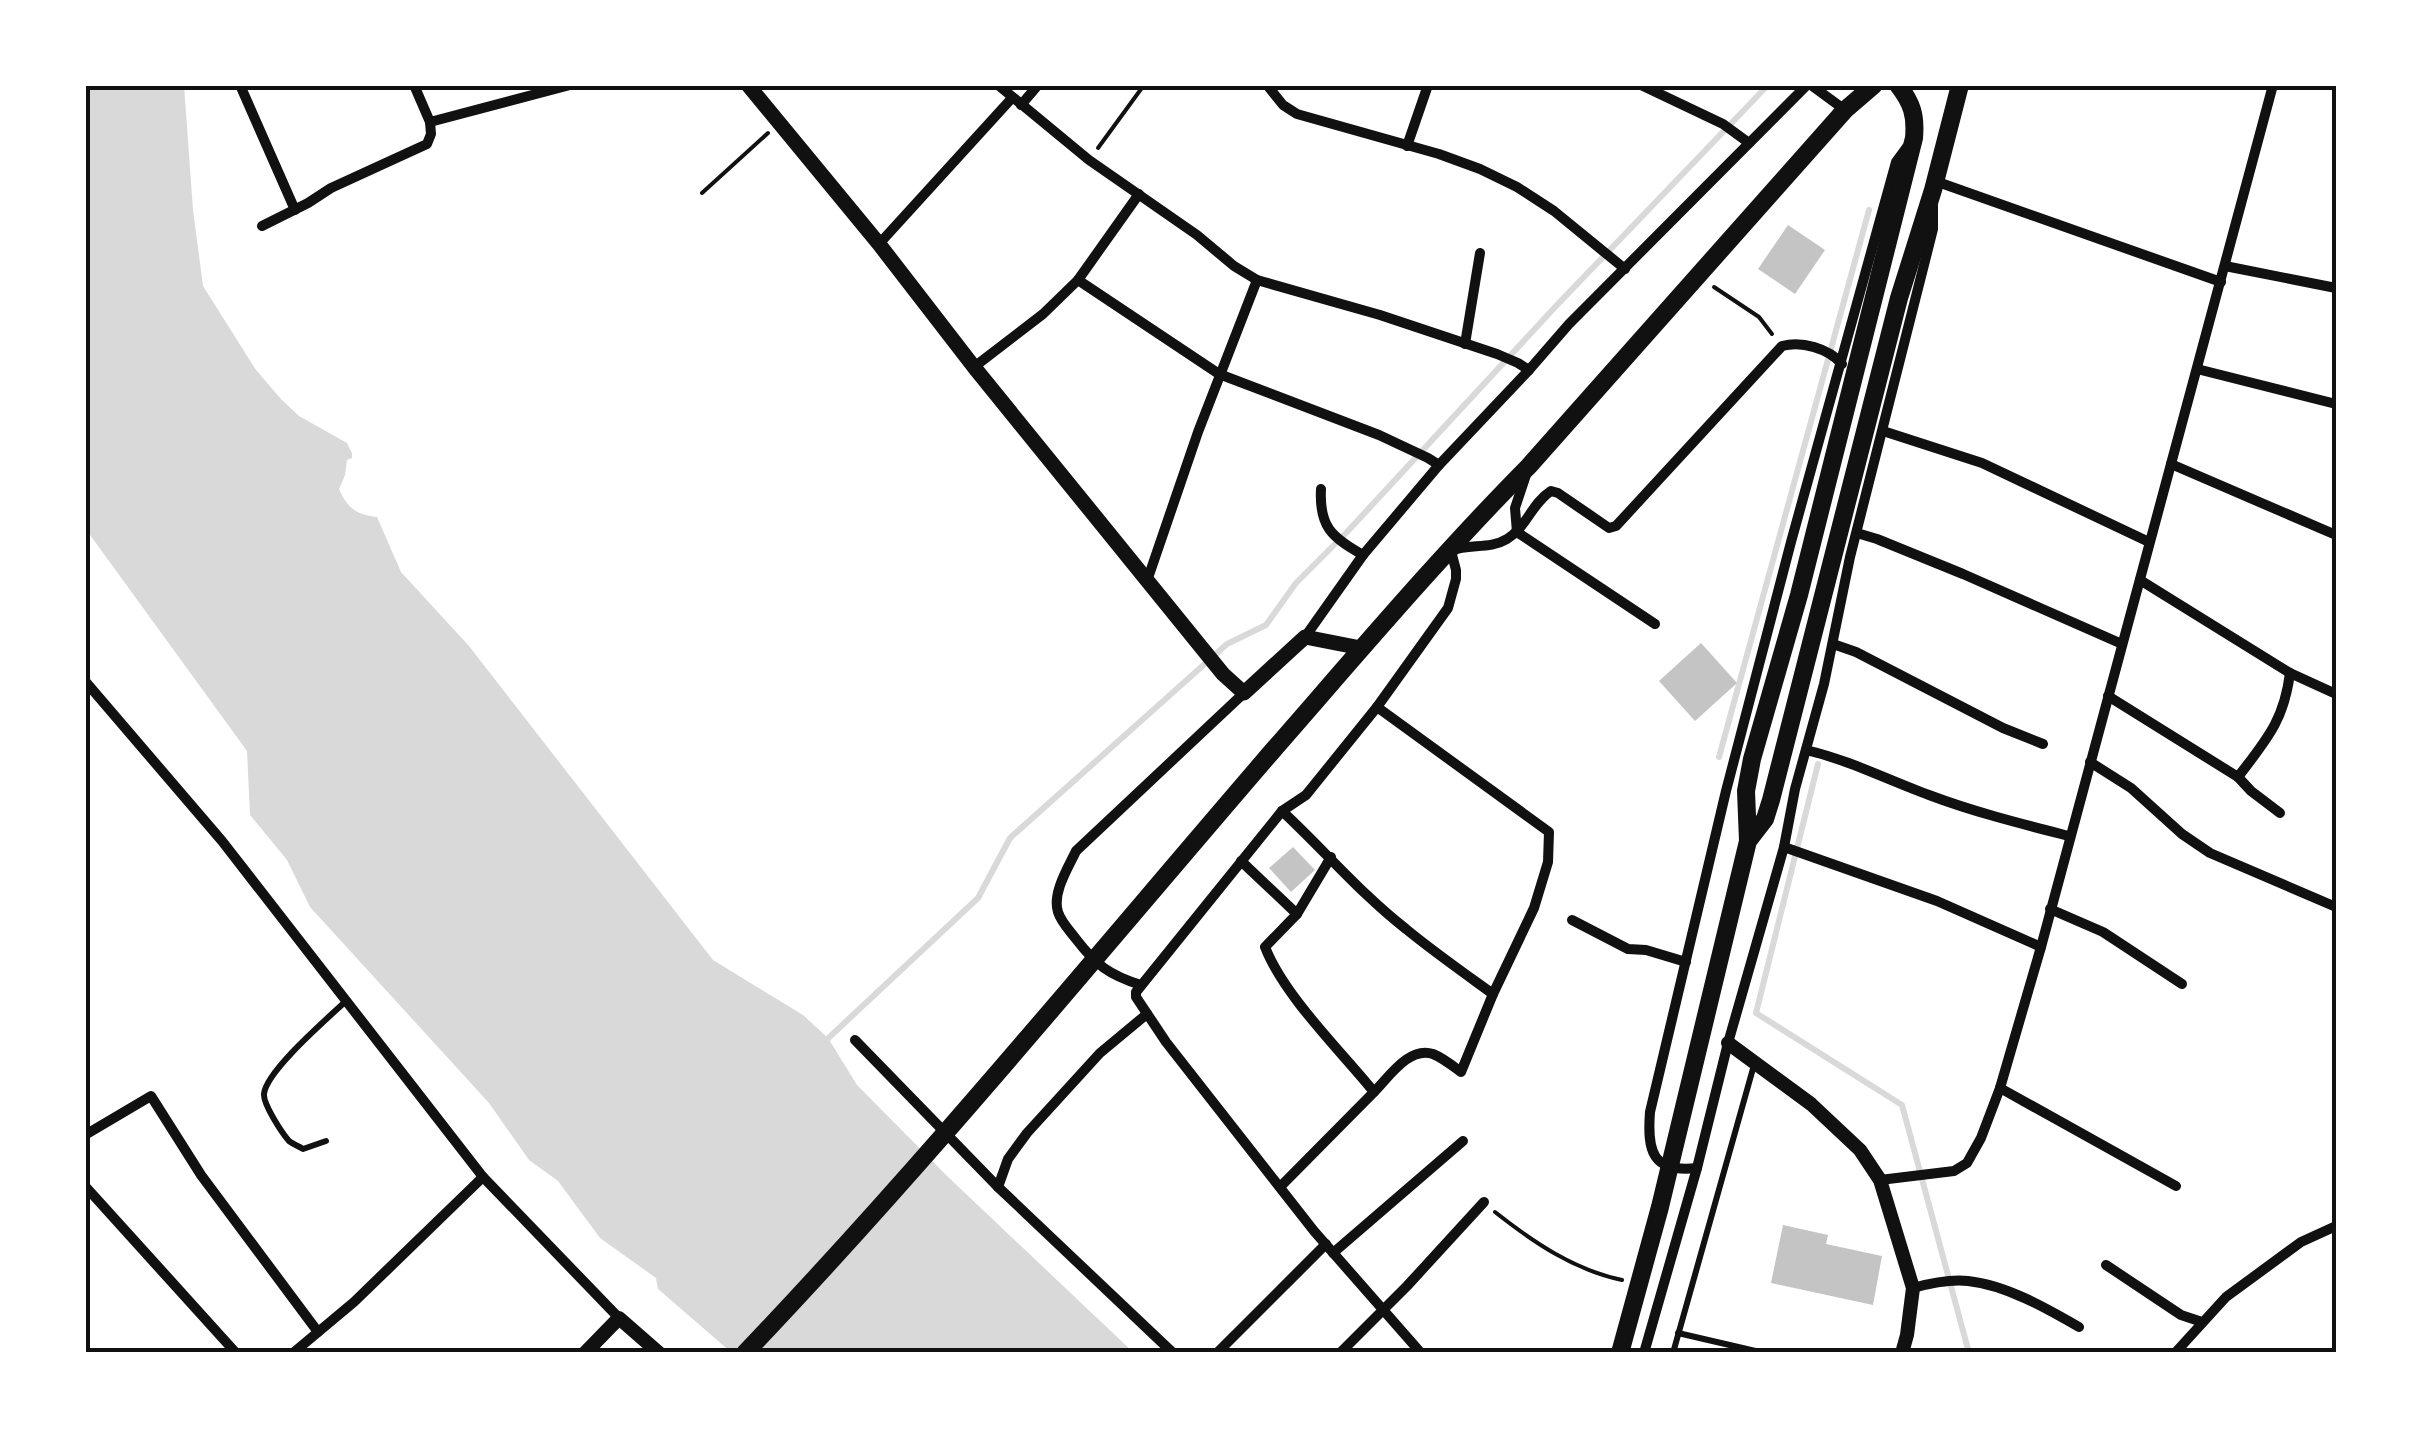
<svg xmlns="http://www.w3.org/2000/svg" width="2421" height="1438" viewBox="0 0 2421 1438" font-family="Helvetica,sans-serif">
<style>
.water{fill:#d9d9d9}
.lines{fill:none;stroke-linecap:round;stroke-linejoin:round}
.stream{stroke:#d9d9d9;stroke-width:6}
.building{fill:#c4c4c4}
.path{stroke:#111;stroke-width:4}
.service{stroke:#111;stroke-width:6}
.minor{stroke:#111;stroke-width:10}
.tertiary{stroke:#111;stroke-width:14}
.secondary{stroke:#111;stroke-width:15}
.primary{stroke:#111;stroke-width:18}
.neatline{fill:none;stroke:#111;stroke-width:4}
</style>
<rect width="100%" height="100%" fill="#fff"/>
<path class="water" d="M85 85H184L193 210 203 286 256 370 281 399 299 416 347 443 352 453V458L347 460 345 475 339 489C347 508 357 515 377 517L401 572 469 646 713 960 803 1015 828 1038 857 1085 946 1175 1134 1353H732L658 1289 656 1278 600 1238 558 1181 529 1160 489 1103 310 907 287 860 250 815 247 751 85 528Z"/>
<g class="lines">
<g class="stream">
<polyline points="1719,757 1869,210"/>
<polyline points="1818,764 1756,1013 1902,1105 1969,1353"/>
<polyline points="822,1044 978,898 1010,838 1227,644 1266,625 1296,583 1347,532 1557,305 1768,85"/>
</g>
</g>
<g class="building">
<polygon points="1788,225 1825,250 1795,294 1758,269"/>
<polygon points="1701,643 1737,683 1695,721 1659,681"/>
<polygon points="1293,847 1315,870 1291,892 1269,868"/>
<polygon points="1783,1225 1828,1235 1826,1244 1882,1256 1873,1305 1771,1283"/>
</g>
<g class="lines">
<g class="path">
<polyline points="1098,148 1144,85"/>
<polyline points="702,193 768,133"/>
<polyline points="1714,287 1759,317 1772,334"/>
<path d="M1495 1212C1533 1242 1574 1270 1622 1280"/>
</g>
<g class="service">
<path d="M326 1141 303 1149C298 1146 293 1144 289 1141 282 1133 263 1104 264 1094 266 1071 328 1018 346 1001"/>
<polyline points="1678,1333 1764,1353"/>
<polyline points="1673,1353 1754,1065"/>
</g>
<g class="minor">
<polyline points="240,85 295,210"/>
<polyline points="414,85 430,122 570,85"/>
<polyline points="998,85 1089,160 1197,235 1234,266 1257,280 1380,315 1497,354 1518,363 1529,370"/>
<polyline points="1267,85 1283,105 1297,114 1439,154 1480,169 1517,187 1554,211 1625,269"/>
<polyline points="1641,85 1723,124 1749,143"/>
<polyline points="1811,85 1845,110"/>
<polyline points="1021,105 1038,85"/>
<polyline points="1407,146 1428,85"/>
<polyline points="1935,181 2221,282"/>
<polyline points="262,226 308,203 331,188 427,144 431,134 430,122"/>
<polyline points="879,244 1012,98"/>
<polyline points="2225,266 2336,288"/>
<polyline points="1078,280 1219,374 1379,435 1428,458 1439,465"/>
<polyline points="1465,344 1480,253"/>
<polyline points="974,367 1043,314 1078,280 1139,194"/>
<polyline points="2197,369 2336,404"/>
<polyline points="1883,431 1982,463 2149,542"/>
<polyline points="2171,464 2336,535"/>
<path d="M1321 489C1319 526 1331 537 1363 555"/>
<polyline points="1517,532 1655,624"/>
<polyline points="1517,532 1515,508 1527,472"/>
<polyline points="1857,533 1877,539 1963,574 2122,644"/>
<polyline points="2140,580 2290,673 2336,694"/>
<polyline points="1147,581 1198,432 1257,280"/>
<polyline points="1305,637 1363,555 1439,465 1529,370 1569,324 1807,85"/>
<polyline points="1833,644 1856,652 2003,728 2043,744"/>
<polyline points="85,681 222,841 483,1177 619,1318"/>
<path d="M2108 696 2238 777C2266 740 2284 721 2290 673"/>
<path d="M1806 750C1849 760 1888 780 1929 795 1974 812 2022 824 2069 836"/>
<polyline points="2090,762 2131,788 2182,834 2210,853 2336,907"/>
<polyline points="2238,777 2251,791 2280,813"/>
<path d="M1282 811C1324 850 1361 894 1406 929 1434 952 1464 973 1493 994"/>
<polyline points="1784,847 1937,901 2041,947"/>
<polyline points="1241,861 1297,914"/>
<polyline points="2050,909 2103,932 2182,984"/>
<polyline points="1572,920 1628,949 1646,950 1686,962"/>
<path d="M1141 985C1109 975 1096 965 1076 939 1070 931 1061 922 1058 912 1052 893 1068 868 1076 851L1244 693"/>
<polyline points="1147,1014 1100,1053 1027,1133 1008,1159 998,1187 1173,1353"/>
<polyline points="855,1040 998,1187"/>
<polyline points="2000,1088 2176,1186"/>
<path d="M1374 1092C1389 1077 1409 1046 1433 1054 1443 1058 1453 1066 1461 1072L1493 994 1534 908 1548 862 1549 832 1377 707"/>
<polyline points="85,1135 151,1096 201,1175 318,1332"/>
<path d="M1697 1168C1652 1173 1647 1151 1650 1112L1726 791 1791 542 1896 162 1907 147"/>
<polyline points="1880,1180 1954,1171 1967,1163 1981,1138 2000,1088 2041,947 2273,85"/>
<polyline points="85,1186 236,1353"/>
<path d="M1280 1187 1374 1092C1341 1051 1284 996 1265 947L1297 914 1331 857"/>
<polyline points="1333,1253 1463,1141"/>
<polyline points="2106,1265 2181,1315 2202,1322"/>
<path d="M1913 1288C1931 1283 1949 1279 1968 1281 2006 1285 2046 1308 2079 1327"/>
<polyline points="293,1353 354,1302 483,1177"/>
<polyline points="1217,1353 1326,1244"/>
<polyline points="1340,1353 1407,1286 1484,1202"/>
<path d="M1421 1353 1314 1231 1166 1042 1136 997V992L1282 811 1306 795 1377 707 1448 608 1456 579V570L1451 551C1469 543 1489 550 1507 539 1526 528 1532 503 1551 491L1558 493 1609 528 1616 526 1782 346C1802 341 1828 348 1842 364"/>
<polyline points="1644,1353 1697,1168 1728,1043 1784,847 1795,789 1824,684 1850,557 1929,245 1933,229 1933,206"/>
<polyline points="2175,1353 2226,1297 2301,1242 2336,1226"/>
</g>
<g class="tertiary">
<polyline points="1728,1043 1811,1104 1860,1150 1880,1180 1913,1288 1907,1335 1902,1353"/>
<polyline points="585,1353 619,1318 659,1353"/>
</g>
<polyline class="secondary" points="748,85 879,244 974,367 1223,674 1244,693 1305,637 1361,648"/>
<g class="primary">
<path d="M1748 841 1746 791 1752 759 1799 595 1914 138C1916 115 1912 103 1898 85"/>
<path d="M745 1353C930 1159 1100 951 1275 748 1358 653 1440 556 1529 466L1845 110 1874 85"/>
<polyline points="1620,1353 1660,1207 1748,841 1765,819 1771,800 1899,298 1933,190 1960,85"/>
</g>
</g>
<rect width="2421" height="1438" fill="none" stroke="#ffffff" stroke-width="175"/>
<rect x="88" y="88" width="2246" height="1262" class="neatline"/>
</svg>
